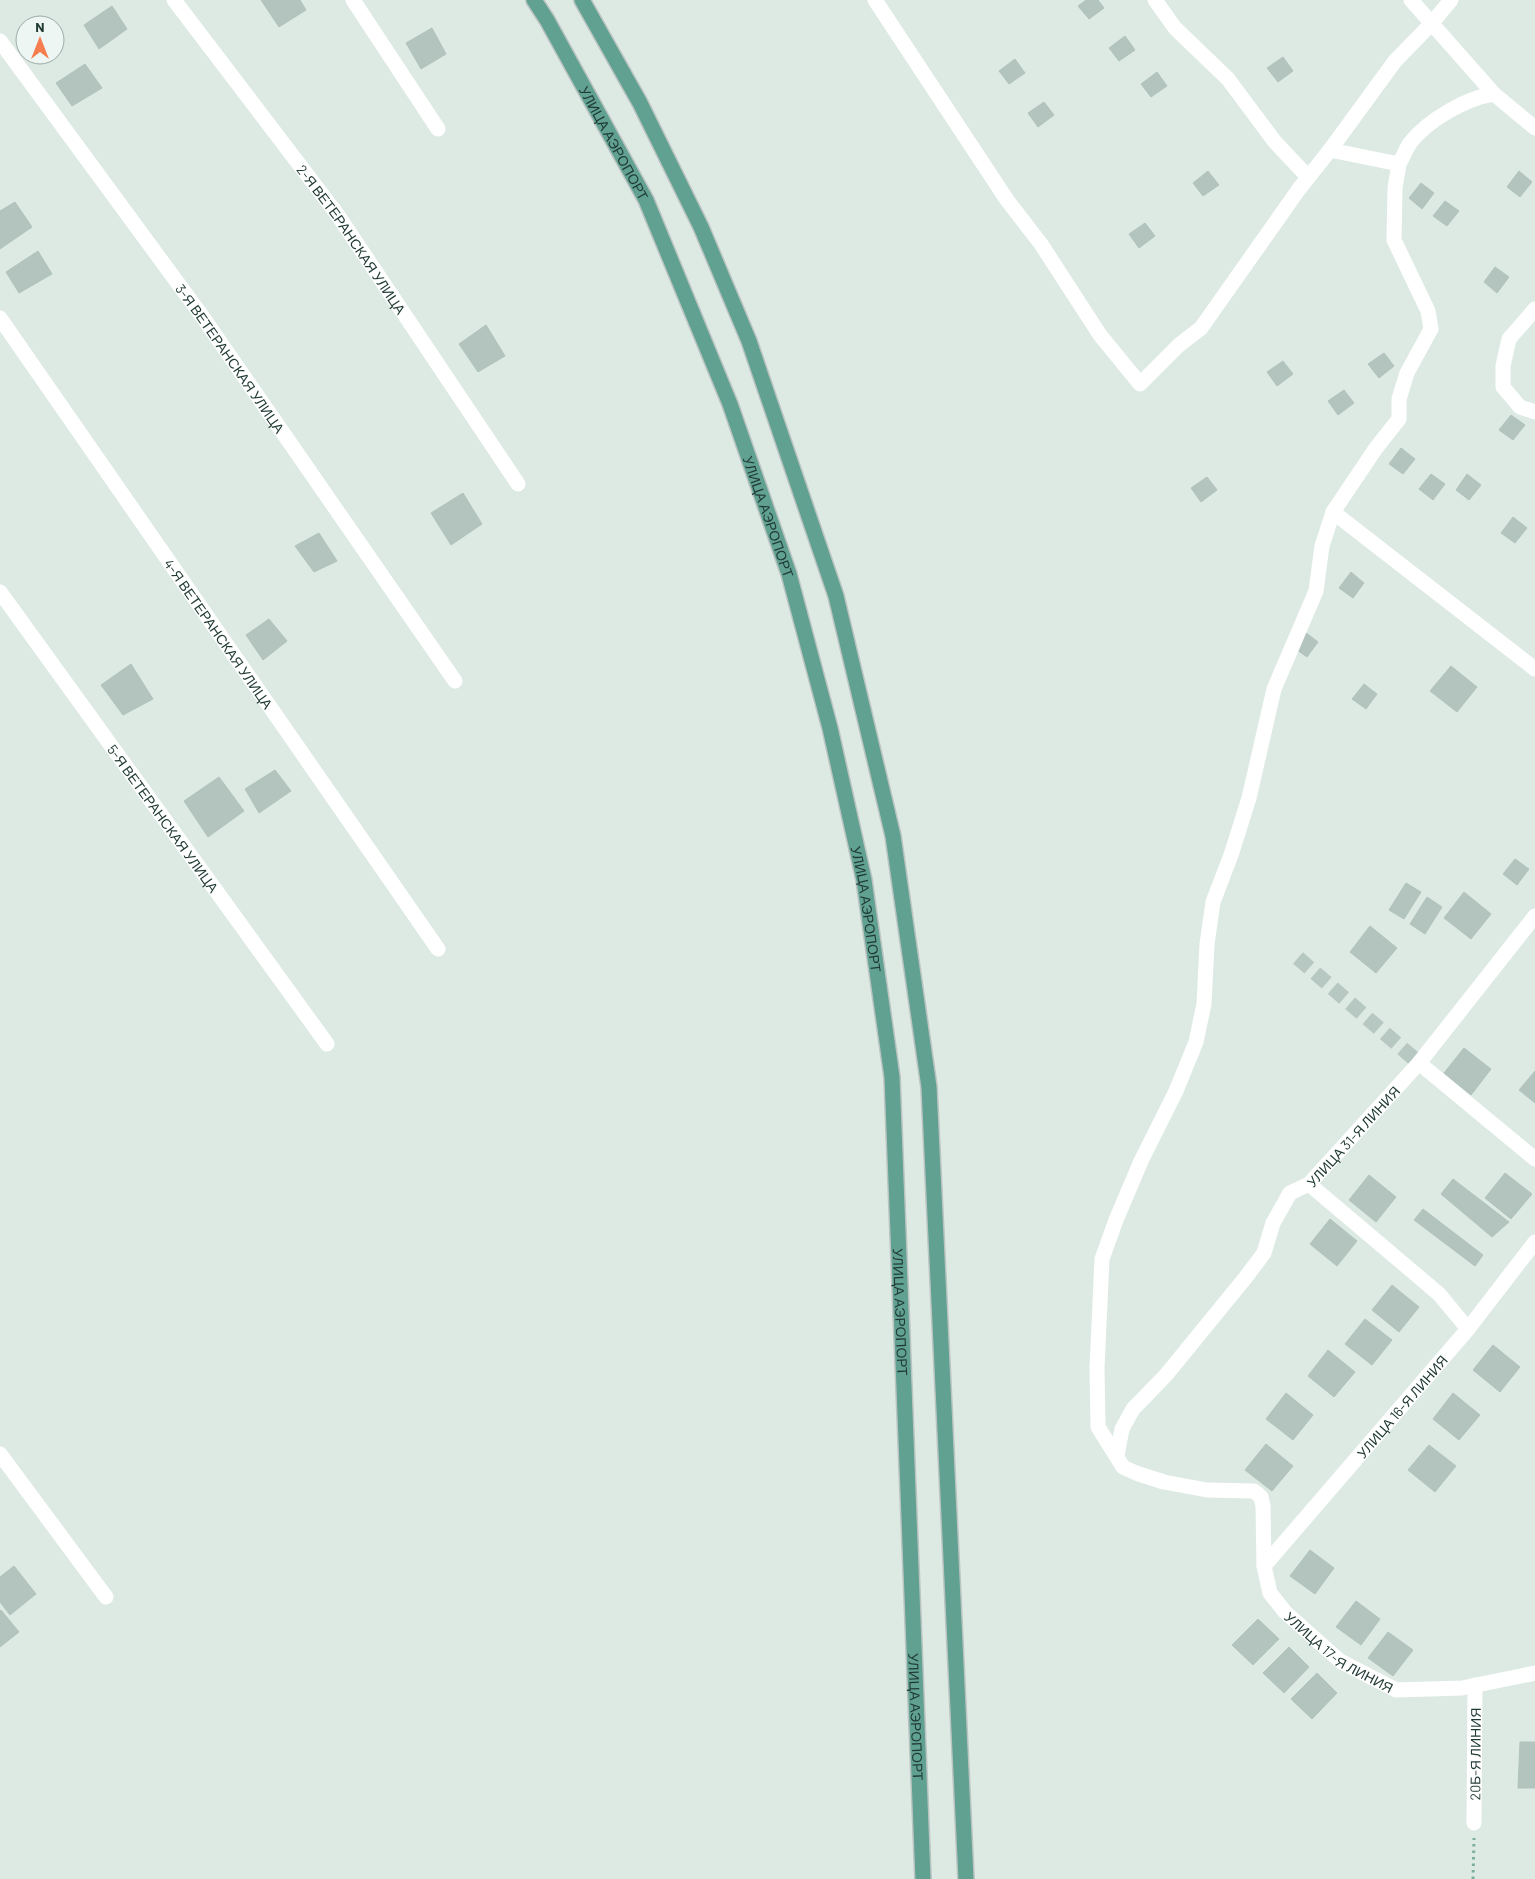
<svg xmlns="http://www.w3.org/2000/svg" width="1535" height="1879" viewBox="0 0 1535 1879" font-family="Barlow,sans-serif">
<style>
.building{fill:#b2c4bd;stroke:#b0c3bc}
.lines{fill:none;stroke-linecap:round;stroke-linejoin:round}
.minor-tunnel{stroke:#b7c7c1;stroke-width:15;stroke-dasharray:15 8;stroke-linecap:butt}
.major-casing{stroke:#bcc4c2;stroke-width:18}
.path{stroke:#7caea0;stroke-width:3;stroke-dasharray:2.5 4;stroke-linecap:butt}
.minor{stroke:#fff;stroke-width:15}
.major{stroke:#60a192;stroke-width:15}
.labels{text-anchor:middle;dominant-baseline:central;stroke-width:4;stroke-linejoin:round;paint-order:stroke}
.street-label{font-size:14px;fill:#1f3933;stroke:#edf6f2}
</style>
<rect width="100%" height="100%" fill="#ddeae4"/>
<g class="building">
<polygon points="261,0 300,0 306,10 279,27"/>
<polygon points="1086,0 1098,0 1104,8 1089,19 1078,6"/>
<polygon points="112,6 127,29 99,49 84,25"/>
<polygon points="432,28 446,54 421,69 406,43"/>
<polygon points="1125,36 1135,50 1119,61 1109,48"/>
<polygon points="1283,57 1293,71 1278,82 1267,68"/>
<polygon points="1015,59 1025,73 1009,84 999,71"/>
<polygon points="85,64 102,88 72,106 56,83"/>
<polygon points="1157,72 1167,86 1151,97 1141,84"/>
<polygon points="1044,102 1054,115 1038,127 1028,113"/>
<polygon points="1208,171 1219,185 1203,196 1193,183"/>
<polygon points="1519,171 1532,182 1520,197 1507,187"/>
<polygon points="1421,183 1434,193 1422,209 1409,198"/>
<polygon points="1445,201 1459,211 1447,226 1433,216"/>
<polygon points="15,202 32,227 0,249 0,211"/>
<polygon points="1145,223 1155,236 1139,248 1129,234"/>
<polygon points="38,251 52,274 19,293 6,272"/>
<polygon points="1495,267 1509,277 1497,293 1484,282"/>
<polygon points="486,325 505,356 478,372 459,344"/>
<polygon points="1384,353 1394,366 1379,378 1368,364"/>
<polygon points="1283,361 1293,374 1277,386 1267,372"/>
<polygon points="1344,390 1354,403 1338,415 1328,401"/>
<polygon points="1511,415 1525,425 1513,440 1499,430"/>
<polygon points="1401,448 1415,459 1403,474 1389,464"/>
<polygon points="1431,474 1445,484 1433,500 1419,489"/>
<polygon points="1467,474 1481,485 1469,500 1456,490"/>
<polygon points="1207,477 1217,490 1201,502 1191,488"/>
<polygon points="463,493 482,524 451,545 431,513"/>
<polygon points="1513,517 1527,528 1515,543 1501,533"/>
<polygon points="319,533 337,561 314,572 295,546"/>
<polygon points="1351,572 1364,583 1353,598 1339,588"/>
<polygon points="269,619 287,641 263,660 246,635"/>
<polygon points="1305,632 1318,642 1307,657 1293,647"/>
<polygon points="131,664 153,699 123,715 101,685"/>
<polygon points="1451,666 1477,687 1457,712 1430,691"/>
<polygon points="1364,684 1377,694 1366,709 1352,699"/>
<polygon points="275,770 291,791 259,813 245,789"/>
<polygon points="219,777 244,811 208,837 184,801"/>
<polygon points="1515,859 1529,869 1517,885 1503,874"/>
<polygon points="1406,883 1421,892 1404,919 1389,910"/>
<polygon points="1464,892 1491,914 1471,939 1444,918"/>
<polygon points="1427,897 1442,907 1425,934 1410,924"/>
<polygon points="1370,926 1397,948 1376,973 1350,952"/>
<polygon points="1464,1048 1491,1069 1471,1095 1444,1073"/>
<polygon points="1535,1071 1535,1103 1519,1090"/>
<polygon points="1505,1173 1532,1194 1511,1219 1485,1198"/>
<polygon points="1369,1175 1396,1197 1376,1222 1349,1200"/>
<polygon points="1453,1179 1509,1222 1492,1237 1441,1194"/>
<polygon points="1423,1209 1483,1255 1475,1266 1414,1220"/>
<polygon points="1330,1219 1357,1241 1337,1266 1310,1244"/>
<polygon points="1392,1285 1419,1307 1399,1332 1372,1310"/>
<polygon points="1365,1319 1392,1340 1372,1365 1345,1344"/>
<polygon points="1493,1345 1520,1367 1500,1392 1473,1370"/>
<polygon points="1328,1350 1355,1372 1334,1397 1308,1376"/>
<polygon points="1286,1393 1313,1415 1293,1440 1266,1419"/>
<polygon points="1453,1393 1480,1415 1459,1440 1433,1419"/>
<polygon points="1266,1444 1293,1466 1272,1491 1245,1470"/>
<polygon points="1429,1445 1456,1466 1435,1492 1408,1470"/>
<polygon points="1310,1550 1334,1568 1315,1594 1290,1576"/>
<polygon points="14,1566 36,1594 10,1615 0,1602 0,1577"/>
<polygon points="1356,1601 1380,1619 1361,1645 1336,1627"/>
<polygon points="1,1610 19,1632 0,1647 0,1611"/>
<polygon points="1258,1619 1279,1639 1253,1665 1232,1645"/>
<polygon points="1388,1632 1413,1650 1393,1676 1368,1658"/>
<polygon points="1289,1647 1309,1667 1284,1693 1263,1673"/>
<polygon points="1317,1673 1337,1693 1312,1719 1291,1699"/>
<polygon points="1520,1742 1535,1742 1535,1788 1518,1788"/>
</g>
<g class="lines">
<polyline class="minor-tunnel" points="1298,958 1419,1063"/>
<defs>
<g id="major">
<path id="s9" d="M534 0 547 20 646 200 730 404 789 574 830 728 864 880 892 1077 923 1879"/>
<polyline points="582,0 640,103 701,227 749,341 836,596 893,836 929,1087 966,1879"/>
</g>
</defs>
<use href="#major" class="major-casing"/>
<polyline class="path" points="1473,1879 1474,1838"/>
<g class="minor">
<path id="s1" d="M174 0 337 214 518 484"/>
<polyline points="353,0 438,129"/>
<polyline points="875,0 1007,200 1041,244 1100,335 1140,384 1179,345 1201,328 1299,189 1330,150 1395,61 1432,23 1451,0"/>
<polyline points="1155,0 1175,28 1228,79 1275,142 1308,177"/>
<polyline points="1411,0 1494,94"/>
<path id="s2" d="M0 41 202 316 455 681"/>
<path id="s3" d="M1330 150 1399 164 1395 188 1394 240 1428 311 1431 329 1407 373 1399 399V419L1376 448 1333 512 1322 546 1316 591 1274 689 1249 798 1231 855 1213 902 1207 944 1204 1004 1196 1042 1176 1091 1141 1161 1116 1220 1102 1259 1097 1368 1098 1427 1123 1467 1136 1473 1164 1482 1207 1490 1254 1491 1261 1497 1263 1506 1264 1566 1270 1593 1285 1612 1340 1661 1396 1690 1462 1688 1535 1673"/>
<path d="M1399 164C1403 157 1406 149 1410 143 1428 120 1466 98 1494 94L1535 128"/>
<polyline points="1535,309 1509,339 1503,366 1503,387 1520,407 1535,412"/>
<path id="s4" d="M0 318 438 949"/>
<polyline points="1333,512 1535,669"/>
<path id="s5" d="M0 592 327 1044"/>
<polyline points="1419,1063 1535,1159"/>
<polyline points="1309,1184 1439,1294 1468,1329"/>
<polyline points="0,1454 106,1597"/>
<path id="s6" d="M1117 1455 1122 1429 1133 1409 1166 1375 1246 1277 1264 1253 1273 1223 1290 1193 1309 1184 1419 1063 1535 916"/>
<path id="s7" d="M1264 1566 1468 1329 1535 1242"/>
<path id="s8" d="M1474 1823 1475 1685"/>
</g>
<use href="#major" class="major"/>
</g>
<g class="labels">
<g class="street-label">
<text stroke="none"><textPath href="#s9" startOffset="164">УЛИЦА АЭРОПОРТ</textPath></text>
<text stroke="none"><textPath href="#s1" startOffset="298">2-Я ВЕТЕРАНСКАЯ УЛИЦА</textPath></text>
<text stroke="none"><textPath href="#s2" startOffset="392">3-Я ВЕТЕРАНСКАЯ УЛИЦА</textPath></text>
<text stroke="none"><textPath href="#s9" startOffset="569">УЛИЦА АЭРОПОРТ</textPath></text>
<text stroke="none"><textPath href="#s4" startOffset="384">4-Я ВЕТЕРАНСКАЯ УЛИЦА</textPath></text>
<text stroke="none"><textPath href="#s5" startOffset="279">5-Я ВЕТЕРАНСКАЯ УЛИЦА</textPath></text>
<text stroke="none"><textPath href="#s9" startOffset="974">УЛИЦА АЭРОПОРТ</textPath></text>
<text stroke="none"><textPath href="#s6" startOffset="405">УЛИЦА 31-Я ЛИНИЯ</textPath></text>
<text stroke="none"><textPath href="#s9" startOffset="1379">УЛИЦА АЭРОПОРТ</textPath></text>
<text stroke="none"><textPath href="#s7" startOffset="211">УЛИЦА 16-Я ЛИНИЯ</textPath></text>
<text stroke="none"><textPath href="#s3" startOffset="1791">УЛИЦА 17-Я ЛИНИЯ</textPath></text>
<text stroke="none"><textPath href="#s9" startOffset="1784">УЛИЦА АЭРОПОРТ</textPath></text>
<text stroke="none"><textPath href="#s8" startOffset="69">20Б-Я ЛИНИЯ</textPath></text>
</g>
</g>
<g transform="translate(40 40)"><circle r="24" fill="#edf6f2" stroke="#9baaa6"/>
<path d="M0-4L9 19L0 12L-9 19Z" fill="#f67d4f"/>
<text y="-8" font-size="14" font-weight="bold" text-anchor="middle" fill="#1f3933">N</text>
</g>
</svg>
